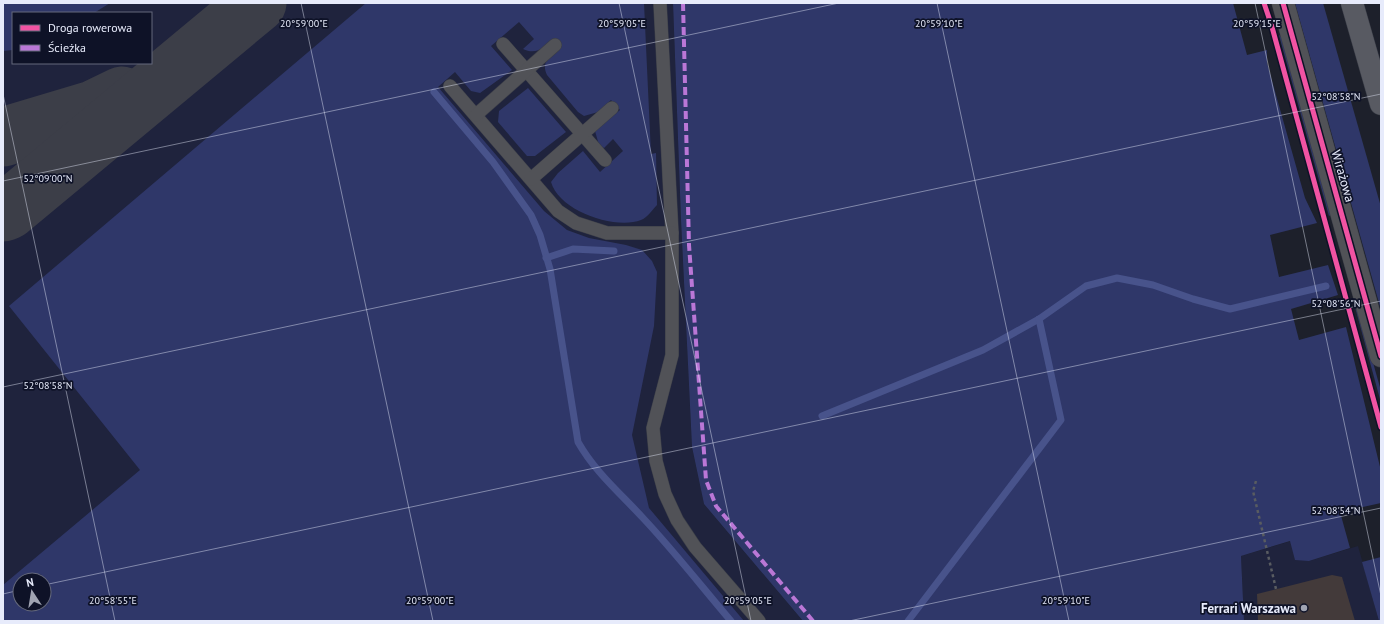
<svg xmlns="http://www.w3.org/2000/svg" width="1384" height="624" viewBox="0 0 1384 624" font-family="'PT Sans',sans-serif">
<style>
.built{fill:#1f233d;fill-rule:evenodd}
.green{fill:#2f3769;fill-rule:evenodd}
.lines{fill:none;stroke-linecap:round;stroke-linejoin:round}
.stream{stroke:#48538b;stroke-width:7}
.taxiway{stroke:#3c3e48;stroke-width:59}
.building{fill:#433a3a}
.lane-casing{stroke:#3a3d47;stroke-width:14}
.street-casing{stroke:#3a3d47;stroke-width:23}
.highway-casing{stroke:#3a3d47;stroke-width:23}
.path{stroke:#595c61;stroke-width:2.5;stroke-dasharray:3 3;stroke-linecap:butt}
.lane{stroke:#515257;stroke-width:13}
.street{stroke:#515257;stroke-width:22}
.highway{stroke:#585a62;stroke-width:22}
.quiet{stroke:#ba77d6;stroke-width:4;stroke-dasharray:8 4;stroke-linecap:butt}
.cycleway-casing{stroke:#0e1227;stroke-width:8}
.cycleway{stroke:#f153a3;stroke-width:5}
.ticks{fill:none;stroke:#e7ebfb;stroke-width:1;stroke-opacity:0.45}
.poi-dot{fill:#a0a4b2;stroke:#0e1227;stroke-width:1.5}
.labels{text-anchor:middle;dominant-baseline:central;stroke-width:3.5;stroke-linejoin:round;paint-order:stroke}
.street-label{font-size:13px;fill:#e7ebfb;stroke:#0e1227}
.poi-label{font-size:13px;font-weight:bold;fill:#e7ebfb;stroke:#0e1227;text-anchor:end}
.ticks-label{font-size:10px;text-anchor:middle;fill:#e7ebfb;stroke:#0e1227;stroke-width:3.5;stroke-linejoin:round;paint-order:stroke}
</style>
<rect width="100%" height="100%" fill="#1d202b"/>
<g class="built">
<path d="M3 3H673L681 220 692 447 704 504 803 621H3ZM13 13H151V63H13ZM20 580H44V604H20Z"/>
<polygon points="1291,541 1309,561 1358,546 1379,621 1244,621 1241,556"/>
</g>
<g class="green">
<polygon points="3,3 110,3 94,13 13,13 13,50 3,51"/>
<path d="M366 3H644L651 154 656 153 657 205C652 210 647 218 641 220 615 230 559 211 551 182L558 173 583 151 600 172 623 151 613 139 604 148 599 145 595 131 620 110 611 100 598 112 584 116 578 112 547 75C540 61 552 54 562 46L555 38C545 46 537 56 523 49L534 39 519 22 491 46 512 70 480 93 471 91 455 72 438 87 544 211 567 230 589 238 626 245 642 250 652 261 657 272 654 326 632 435 649 508 744 621H3V585L140 470 9 306ZM20 580H44V604H20Z"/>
<polygon points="673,3 1233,3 1247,55 1267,50 1267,63 1305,198 1317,223 1270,235 1279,277 1328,265 1338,295 1291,309 1299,340 1346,327 1381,471 1381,503 1340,512 1350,548 1309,561 1295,560 1290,541 1241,556 1244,621 803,621 704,504 692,447 681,220"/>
<polygon points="1295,3 1323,3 1381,207 1381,310"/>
<polygon points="1279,35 1283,38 1332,214 1329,216"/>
<polygon points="528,88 566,132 535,156 527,156 498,122 499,111"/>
<polygon points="1355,307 1358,309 1381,391 1381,403"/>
<polygon points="1381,557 1381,621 1379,621 1362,562"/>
</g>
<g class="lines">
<g class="stream">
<path d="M434 92 493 162 531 215 540 235 550 269 578 442C595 472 620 493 643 518 674 551 702 587 731 621"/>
<polyline points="546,258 573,249 614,251"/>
<polyline points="822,416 983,350 1039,319 1086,286 1117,278 1153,285 1193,299 1230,309 1326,286"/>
<polyline points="908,621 1061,420 1039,319"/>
</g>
<g class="taxiway">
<polyline points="3,137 93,110 122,96"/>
<polyline points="3,212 8,210 257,3"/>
</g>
</g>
<polygon class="building" points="1332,575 1342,577 1355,621 1258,621 1257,594"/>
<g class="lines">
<defs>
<g id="lane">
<polyline points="660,3 672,233"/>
<polyline points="503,44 605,160"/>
<polyline points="450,86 558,211 576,223 607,233 672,233 672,355 653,428 656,461 665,494 677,520 695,547 759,621"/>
<polyline points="476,115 555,45"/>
<polyline points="531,179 612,108"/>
</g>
<polyline id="street" points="1283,3 1381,356"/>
<polyline id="highway" points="1352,3 1381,104"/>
</defs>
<use href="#lane" class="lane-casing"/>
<use href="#street" class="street-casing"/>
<use href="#highway" class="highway-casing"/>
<polyline class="path" points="1256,481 1253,491 1276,589"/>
<use href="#lane" class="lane"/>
<use href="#street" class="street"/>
<use href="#highway" class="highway"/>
<polyline class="quiet" points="683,3 689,245 706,480 716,506 813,621"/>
<defs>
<g id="cycleway">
<polyline points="1264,3 1272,27 1381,427"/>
<polyline points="1283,3 1381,356"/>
</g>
</defs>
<use href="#cycleway" class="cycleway-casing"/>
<use href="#cycleway" class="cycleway"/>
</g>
<path class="ticks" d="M301 3 433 621M619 3 751 621M937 3 1069 621M1255 3 1381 596M3 94 115 621M3 181 839 3M3 387 1381 94M44 585 1381 301M3 594 20 590M849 621 1381 508"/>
<circle class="poi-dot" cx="1304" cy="608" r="4"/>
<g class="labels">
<g class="street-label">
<text transform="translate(1343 176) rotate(74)">Wirażowa</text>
</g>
<g class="poi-label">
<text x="1296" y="608">Ferrari Warszawa</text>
</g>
</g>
<g class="ticks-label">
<text x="304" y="27">20°59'00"E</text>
<text x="622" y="27">20°59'05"E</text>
<text x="939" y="27">20°59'10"E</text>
<text x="1257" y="27">20°59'15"E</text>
<text x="1336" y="100">52°08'58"N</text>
<text x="48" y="182">52°09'00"N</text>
<text x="1336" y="307">52°08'56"N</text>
<text x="48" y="389">52°08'58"N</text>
<text x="1336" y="514">52°08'54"N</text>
<text x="113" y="604">20°58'55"E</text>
<text x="430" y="604">20°59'00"E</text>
<text x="748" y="604">20°59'05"E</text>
<text x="1066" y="604">20°59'10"E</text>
</g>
<rect width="1384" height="624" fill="none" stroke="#e7ebfb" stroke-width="8"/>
<rect x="12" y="12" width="140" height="52" fill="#0e1227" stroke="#65697c"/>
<rect x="20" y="25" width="20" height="6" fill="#f153a3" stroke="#65697c"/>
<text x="48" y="32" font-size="12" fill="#e7ebfb">Droga rowerowa</text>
<rect x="20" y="45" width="20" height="6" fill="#ba77d6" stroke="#65697c"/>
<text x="48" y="52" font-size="12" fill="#e7ebfb">Ścieżka</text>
<g transform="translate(32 592) rotate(348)"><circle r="19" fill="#0e1227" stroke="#65697c"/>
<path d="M0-3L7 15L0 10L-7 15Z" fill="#a0a4b2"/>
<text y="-6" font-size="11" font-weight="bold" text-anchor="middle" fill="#e7ebfb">N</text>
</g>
</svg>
